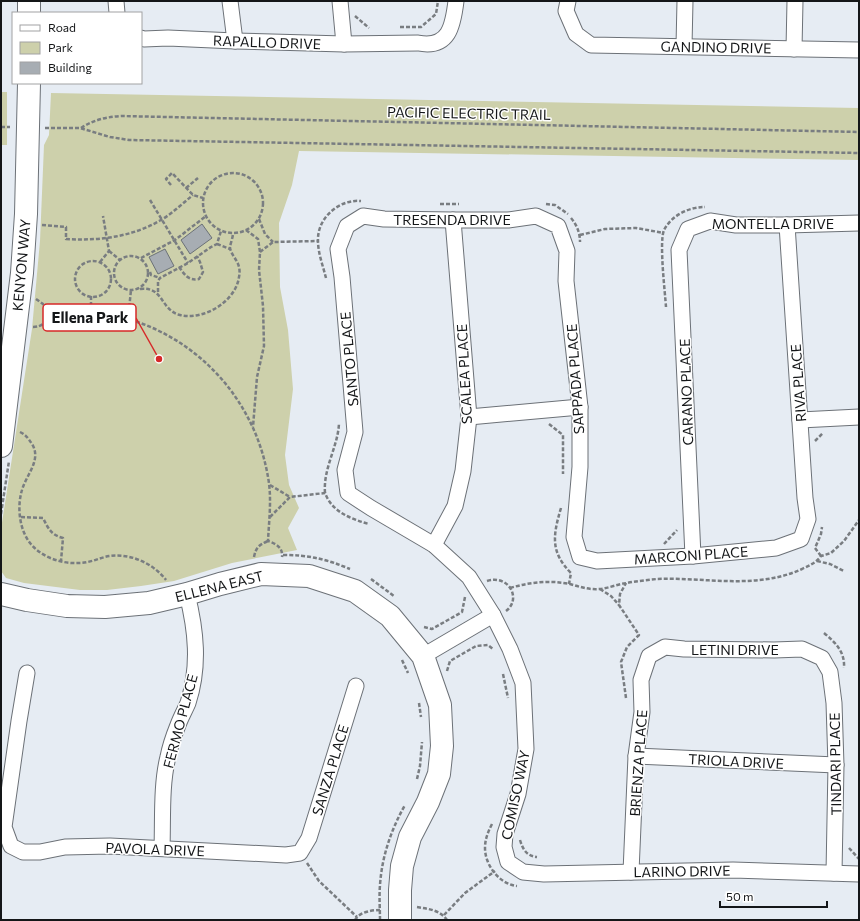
<svg xmlns="http://www.w3.org/2000/svg" width="860" height="921" viewBox="0 0 860 921" font-family="Commissioner,sans-serif">
<style>
.green{fill:#cdd0ab}
.building{fill:#a7adb3;stroke:#6b7177}
.lines{fill:none;stroke-linecap:round;stroke-linejoin:round}
.street-casing{stroke:#6c7177;stroke-width:17}
.secondary-casing{stroke:#6c7177;stroke-width:24}
.path{stroke:#797d81;stroke-width:2.5;stroke-dasharray:4 2;stroke-linecap:butt}
.street{stroke:#fff;stroke-width:15}
.secondary{stroke:#fff;stroke-width:22}
.labels{text-anchor:middle;dominant-baseline:central;stroke-width:3;stroke-linejoin:round;paint-order:stroke}
.street-label{font-size:14px;fill:#141618;stroke:#fff}
.leader{fill:none;stroke:#d62828;stroke-width:1.5}
.callout-dot{fill:#d62828;stroke:#fff;stroke-width:1.5}
.callout{fill:#fff;stroke:#d62828;stroke-width:1.5}
.callout-label{font-size:15px;text-anchor:middle;font-weight:bold;fill:#141618}
</style>
<rect width="100%" height="100%" fill="#e6ecf3"/>
<g class="green">
<rect x="1" y="92" width="6" height="53"/>
<polygon points="51,93 859,108 859,160 299,151 292,185 279,223 280,287 288,330 293,389 285,455 289,485 299,508 288,528 297,550 232,563 174,581 141,586 107,590 80,590 24,583 6,578 1,571 1,529 32,329 40,241 44,145 49,135"/>
</g>
<g class="building">
<polygon points="202,224 212,238 190,254 181,240"/>
<polygon points="165,249 174,266 158,274 149,257"/>
</g>
<g class="lines">
<defs>
<g id="street">
<polyline points="116,1 117,13"/>
<polyline points="230,1 235,41"/>
<polyline points="340,1 344,44"/>
<polyline points="568,1 566,11 576,34 591,45 859,50"/>
<path d="M141 38 144 39 168 38 235 41 344 44 418 43C449 49 453 26 456 1"/>
<polyline points="684,46 685,1"/>
<polyline points="794,49 795,1"/>
<polyline points="787,225 805,498 808,519 801,539 776,548 693,556 597,561 580,557 574,537 580,467 580,407 566,281 567,251 558,226 536,216 508,220 453,220 384,219 363,216 347,226 338,249 342,277 355,432 345,470 348,493 371,508 434,545 469,577 493,615 510,649 523,683 526,749 518,794 505,834 504,847 508,862 523,872 544,874 733,870 859,874"/>
<polyline points="469,417 580,407"/>
<polyline points="800,420 859,417"/>
<polyline points="434,545 455,506 463,471 469,417 453,220"/>
<polyline points="693,556 679,250 688,229 710,221 736,225 787,225 859,223"/>
<polyline points="423,656 493,615"/>
<polyline points="27,673 19,721 4,827 11,846 23,852 40,852 65,847 110,846 286,855 300,853 309,838 356,686"/>
<polyline points="636,756 836,765"/>
<path d="M162 848C163 820 161 784 168 757 170 746 174 735 178 725 181 717 185 710 188 703 200 666 196 630 187 594"/>
<polyline points="631,872 636,756 642,712 641,680 649,656 665,647 684,649 774,650 802,649 822,658 830,672 834,703 836,765 834,873"/>
</g>
<g id="secondary">
<polyline points="29,1 29,13"/>
<polyline points="1,446 22,273 26,214 29,83"/>
<polyline points="1,594 27,600 67,606 105,607 149,603 187,594 220,584 261,574 309,576 355,591 390,616 423,656 440,705 442,746 439,774 428,802 410,837 402,866 400,890 400,920"/>
</g>
</defs>
<use href="#street" class="street-casing"/>
<use href="#secondary" class="secondary-casing"/>
<g class="path">
<polyline points="355,16 369,28"/>
<polyline points="400,27 421,27 436,14 438,1"/>
<polyline points="1,127 10,127"/>
<polyline points="45,128 80,128 110,137 129,140 859,153"/>
<path d="M81 128C93 120 106 117 121 116L859 132"/>
<circle cx="233" cy="203" r="30"/>
<polyline points="171,185 166,179 172,173 193,195 203,198"/>
<polyline points="186,188 198,178"/>
<polyline points="150,200 188,263"/>
<polyline points="440,204 459,204"/>
<polyline points="546,204 555,205 568,214"/>
<path d="M571 218C577 225 580 233 580 242"/>
<polyline points="259,219 265,234 273,242"/>
<path d="M42 225 66 227V239C99 241 132 237 161 220 173 213 183 203 193 195"/>
<polyline points="246,230 258,239 260,252 259,270 263,306 264,346 257,377 253,427"/>
<polyline points="580,235 605,229 636,228 664,233"/>
<polyline points="217,244 230,249"/>
<polyline points="109,251 120,260"/>
<polyline points="260,252 273,242 318,241"/>
<circle cx="131" cy="273" r="17"/>
<polyline points="141,258 175,240 206,216"/>
<circle cx="93" cy="279" r="18"/>
<polyline points="100,262 109,251 103,216"/>
<path d="M179 267C185 275 188 281 199 279L203 272 200 262 197 256"/>
<polyline points="150,272 151,275 160,278"/>
<path d="M326 278C323 266 318 253 318 241 317 218 339 199 361 201"/>
<path d="M140 289C164 286 160 310 180 315 204 321 236 301 239 277 242 262 232 258 230 248 230 244 233 238 233 233"/>
<polyline points="158,292 158,281 160,278 188,263 211,247 217,244 221,231"/>
<path d="M36 299 43 304 48 313C62 312 77 311 91 312 181 320 253 389 268 477 272 498 269 520 268 541 277 544 283 548 282 557"/>
<path d="M666 307C665 292 659 242 664 230 672 215 689 207 705 207"/>
<polyline points="91,312 91,296"/>
<polyline points="128,319 131,290"/>
<path d="M33 327C42 327 47 322 48 313"/>
<polyline points="549,424 563,435 563,474"/>
<path d="M20 432C26 435 28 438 32 444 42 460 26 475 22 490 17 506 19 529 30 543 41 557 61 564 79 563 90 563 99 558 109 556 130 553 153 563 166 580"/>
<polyline points="815,441 823,433"/>
<polyline points="270,485 290,497"/>
<path d="M325 493C323 468 338 447 339 423"/>
<path d="M561 508C553 535 550 552 571 573L569 584"/>
<polyline points="1,514 9,461"/>
<path d="M21 517 43 518C48 528 51 535 63 538L61 561"/>
<path d="M270 517 290 497 325 493C332 512 351 519 369 524"/>
<polyline points="664,544 677,530"/>
<path d="M283 555C309 555 326 559 350 569"/>
<polyline points="821,556 815,548 821,534 822,527"/>
<path d="M254 557C256 547 259 545 268 541"/>
<polyline points="817,561 830,564 844,571"/>
<polyline points="371,579 394,596"/>
<path d="M487 581C509 574 522 599 506 611"/>
<path d="M510 588C530 582 550 580 570 584 580 587 590 590 600 589 609 588 618 584 627 583 637 581 647 580 657 579 705 577 756 590 802 569 810 565 816 563 821 556L831 553 844 541 859 520"/>
<polyline points="600,589 611,596 619,605"/>
<polyline points="424,627 432,629 462,612 465,597"/>
<path d="M824 633C836 643 845 652 844 668"/>
<polyline points="402,660 408,673"/>
<polyline points="447,671 450,661 476,646 488,645 493,649"/>
<polyline points="503,674 508,698"/>
<polyline points="626,698 621,662 627,647 639,635 619,605 620,594 626,583"/>
<polyline points="419,703 421,717"/>
<polyline points="417,779 420,766 422,742"/>
<path d="M492 824C488 832 485 839 485 848 485 865 499 884 517 886"/>
<path d="M520 840C523 850 527 856 537 857"/>
<polyline points="849,848 859,859"/>
<polyline points="307,863 319,881 357,917"/>
<path d="M417 907C429 909 440 910 447 920"/>
<polyline points="444,915 465,893 495,871"/>
<path d="M355 920C359 912 372 910 380 910"/>
<path d="M380 920C380 909 379 897 380 885 382 856 391 830 405 805"/>
</g>
<use href="#street" class="street"/>
<use href="#secondary" class="secondary"/>
</g>
<g class="labels">
<g class="street-label">
<text transform="translate(267 42) rotate(2)">RAPALLO DRIVE</text>
<text transform="translate(716 47) rotate(1)">GANDINO DRIVE</text>
<text transform="translate(469 113) rotate(1)">PACIFIC ELECTRIC TRAIL</text>
<text x="452" y="219">TRESENDA DRIVE</text>
<text x="773" y="223">MONTELLA DRIVE</text>
<text transform="translate(21 265) rotate(-85)">KENYON WAY</text>
<text transform="translate(349 359) rotate(-95)">SANTO PLACE</text>
<text transform="translate(464 374) rotate(-93)">SCALEA PLACE</text>
<text transform="translate(575 379) rotate(-94)">SAPPADA PLACE</text>
<text transform="translate(798 383) rotate(-94)">RIVA PLACE</text>
<text transform="translate(686 392) rotate(-92)">CARANO PLACE</text>
<text transform="translate(691 555) rotate(-4)">MARCONI PLACE</text>
<text transform="translate(219 586) rotate(-14)">ELLENA EAST</text>
<text x="735" y="649">LETINI DRIVE</text>
<text transform="translate(180 721) rotate(-75)">FERMO PLACE</text>
<text transform="translate(736 761) rotate(3)">TRIOLA DRIVE</text>
<text transform="translate(638 763) rotate(-86)">BRIENZA PLACE</text>
<text transform="translate(835 764) rotate(-91)">TINDARI PLACE</text>
<text transform="translate(330 770) rotate(-73)">SANZA PLACE</text>
<text transform="translate(515 795) rotate(-78)">COMISO WAY</text>
<text transform="translate(155 849) rotate(2)">PAVOLA DRIVE</text>
<text transform="translate(682 871) rotate(-1)">LARINO DRIVE</text>
</g>
</g>
<path class="leader" d="M159 359L136 318"/>
<circle class="callout-dot" cx="159" cy="359" r="4"/>
<rect class="callout" x="43" y="304" width="93" height="27" rx="4"/>
<g class="callout-label">
<text x="90" y="323">Ellena Park</text>
</g>
<rect width="860" height="921" fill="none" stroke="#141618" stroke-width="4"/>
<rect x="12" y="12" width="130" height="72" fill="#ffffff" stroke="#a1a2a3"/>
<rect x="20" y="25" width="20" height="6" fill="#ffffff" stroke="#a1a2a3"/>
<text x="48" y="32" font-size="12" fill="#141618">Road</text>
<rect x="20" y="42" width="20" height="12" fill="#cdd0ab" stroke="#a1a2a3"/>
<text x="48" y="52" font-size="12" fill="#141618">Park</text>
<rect x="20" y="62" width="20" height="12" fill="#a7adb3" stroke="#a1a2a3"/>
<text x="48" y="72" font-size="12" fill="#141618">Building</text>
<path d="M720 901v6h107v-6" fill="none" stroke="#141618" stroke-width="2"/>
<text x="726" y="901" font-size="12" fill="#141618" stroke="#ffffff" stroke-width="3" paint-order="stroke">50 m</text>
</svg>
